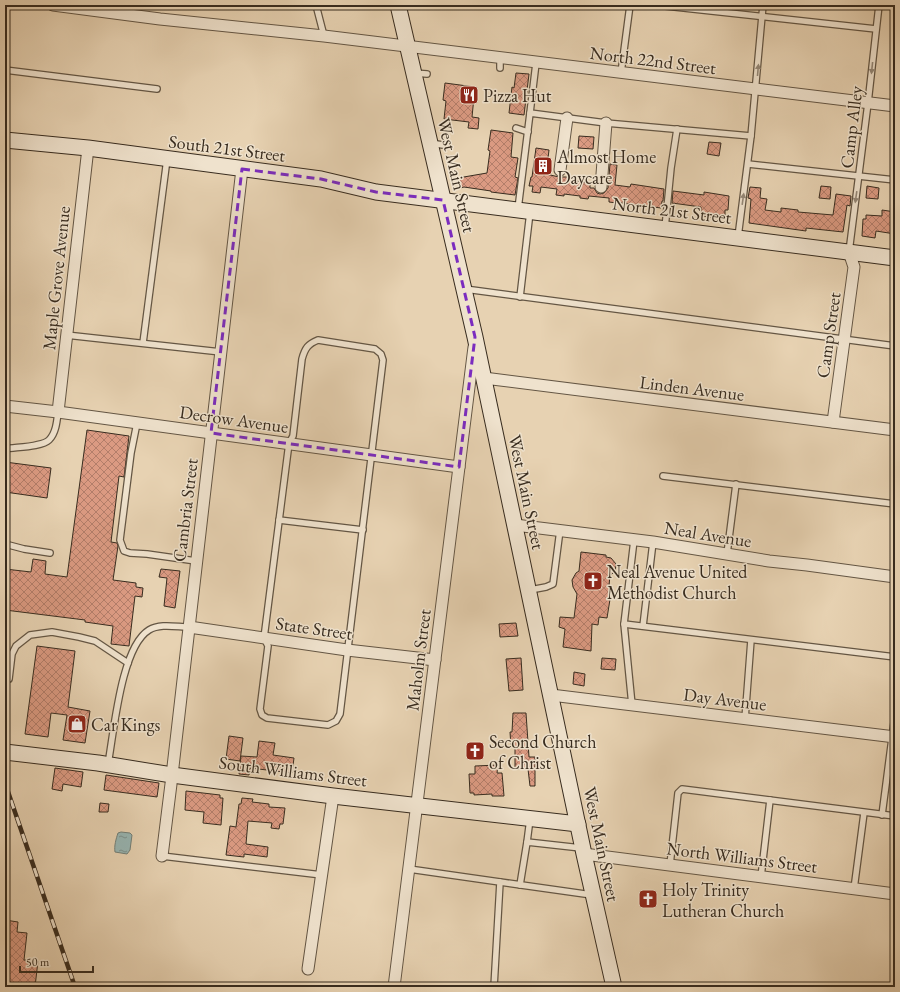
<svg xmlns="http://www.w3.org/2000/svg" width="900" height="992" viewBox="0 0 900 992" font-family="'EB Garamond',serif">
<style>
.water{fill:url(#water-ripples);stroke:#727f78}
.building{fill:url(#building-cross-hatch);stroke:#382c1f}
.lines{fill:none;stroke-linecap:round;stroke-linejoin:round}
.lane-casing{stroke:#645644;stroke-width:8}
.street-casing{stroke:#645644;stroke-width:13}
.secondary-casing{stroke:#382c1f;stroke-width:17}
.lane{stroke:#efe2cd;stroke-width:5.5}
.street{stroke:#efe2cd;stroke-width:11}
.secondary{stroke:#efe2cd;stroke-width:15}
.rail-casing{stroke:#382c1f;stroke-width:4.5}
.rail{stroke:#efe2cd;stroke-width:3;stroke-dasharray:9;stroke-linecap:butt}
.oneway{fill:#948776}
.marked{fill:none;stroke:#7b2cbf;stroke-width:3;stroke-dasharray:8 5;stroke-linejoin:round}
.labels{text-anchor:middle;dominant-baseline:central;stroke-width:3;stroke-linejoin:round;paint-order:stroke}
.street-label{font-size:18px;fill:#382c1f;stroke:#efe2cd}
.poi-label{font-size:18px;fill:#382c1f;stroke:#efe2cd;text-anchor:start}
</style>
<defs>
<pattern id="water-ripples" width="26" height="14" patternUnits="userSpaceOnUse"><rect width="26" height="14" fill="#98b6b3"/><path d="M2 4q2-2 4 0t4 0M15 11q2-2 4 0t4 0" fill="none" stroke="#7d9491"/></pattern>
<pattern id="building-cross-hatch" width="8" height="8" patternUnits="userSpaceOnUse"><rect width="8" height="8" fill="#db9a82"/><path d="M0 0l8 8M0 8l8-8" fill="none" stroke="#b37e6a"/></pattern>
</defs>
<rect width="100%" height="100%" fill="#e7d2b2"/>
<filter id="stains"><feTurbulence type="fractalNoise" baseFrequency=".005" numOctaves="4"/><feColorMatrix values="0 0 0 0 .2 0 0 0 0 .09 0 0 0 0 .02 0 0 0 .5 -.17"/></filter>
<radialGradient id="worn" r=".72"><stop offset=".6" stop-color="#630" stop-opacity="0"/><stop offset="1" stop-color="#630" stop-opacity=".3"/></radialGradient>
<path class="water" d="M121 832 130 833 132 835 130 850 127 854 115 852C114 846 116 839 118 833Z"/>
<g class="building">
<polygon points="516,73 529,74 524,115 509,113 512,87 514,88"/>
<polygon points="445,83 475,87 472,117 479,118 478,129 468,128 469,122 444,119 446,101 443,100"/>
<polygon points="491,130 513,133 511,157 518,158 515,177 518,178 515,195 491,192 491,191 464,187 460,188 458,178 487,173 490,151 488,150"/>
<polygon points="579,136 594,137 593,149 578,148"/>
<polygon points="709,142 721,143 719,156 707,154"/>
<polygon points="536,148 549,150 546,174 559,177 569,177 569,180 590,183 590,188 594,188 597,193 600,194 604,193 608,188 610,164 617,165 615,185 630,187 631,184 664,189 663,201 662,201 661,208 639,205 639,206 617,202 617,203 609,202 609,198 589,196 588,199 580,198 580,196 564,194 564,196 556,195 557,189 541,187 540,193 532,192 533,186 529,186 531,177 532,177"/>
<polygon points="821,186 831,187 830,199 819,198"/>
<polygon points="867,186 879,188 878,199 866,198"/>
<polygon points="750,187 761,188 760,198 767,199 765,210 781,212 781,208 798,210 798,212 833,215 836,194 851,196 850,206 847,205 843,232 806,228 806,231 749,223 751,199 748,198"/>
<polygon points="673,191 704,195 704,192 729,196 728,210 725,210 725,216 712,214 712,217 702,216 702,213 701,213 701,207 672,203"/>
<polygon points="882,210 895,212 895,234 876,231 875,238 862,236 863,219 866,219 866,215 882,216"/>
<polygon points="87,430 129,436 124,477 119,476 111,542 117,543 118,546 113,580 136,583 136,587 143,588 142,597 135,596 129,646 111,644 113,626 85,622 85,620 5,610 5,569 31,572 33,559 46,561 45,574 67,577"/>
<polygon points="5,462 51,468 47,498 5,492"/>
<polygon points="581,552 606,555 606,557 611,558 616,564 615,572 610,575 609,586 612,587 607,618 599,617 598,625 592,624 591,651 563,647 565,629 559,627 560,617 574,618 577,594 573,587 572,580 576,573 579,571"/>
<polygon points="161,569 180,571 175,608 164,606 167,578 159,577"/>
<polygon points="516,623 518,636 500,637 499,624"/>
<polygon points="37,646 75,651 68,707 90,711 85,743 63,740 67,715 51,713 48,737 25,734"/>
<polygon points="521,658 523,690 509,691 506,659"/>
<polygon points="602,658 616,659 615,670 601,669"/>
<polygon points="574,672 585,674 584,686 573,684"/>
<polygon points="513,713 526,713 529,757 535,757 535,786 530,786 528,769 515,769 515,747 511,747 510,732 512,732"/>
<polygon points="229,736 243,738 240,761 226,759"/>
<polygon points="259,741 275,743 273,755 294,758 292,773 250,768 249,775 239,774 241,756 257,757"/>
<polygon points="498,765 497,773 502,773 504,796 492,796 492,794 474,795 474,793 470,793 469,774 475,774 475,766"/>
<polygon points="55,768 83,772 81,787 63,784 62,791 52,789"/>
<polygon points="106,775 159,783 157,797 104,790"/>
<polygon points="186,791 220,795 220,798 223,798 221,825 203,823 204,812 185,810"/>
<polygon points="242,798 253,799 252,802 269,804 269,807 285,808 283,824 280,824 279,829 271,828 272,823 248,821 246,844 268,847 267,857 244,854 244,857 226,855 230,826 236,827 239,804 241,804"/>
<polygon points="100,803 109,804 108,812 99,812"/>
<polygon points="5,920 18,922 17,932 27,933 24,960 38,961 35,987 5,987"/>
</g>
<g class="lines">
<defs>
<g id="lane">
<polyline points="316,5 324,36"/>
<polyline points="656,5 876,29"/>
<polyline points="500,58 500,68"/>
<polyline points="5,70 157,89"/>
<polyline points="414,73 427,74"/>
<polyline points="621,73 630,5"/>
<polyline points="530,113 536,63"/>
<polyline points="516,128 528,132"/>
<polyline points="430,143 443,145"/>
<polyline points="748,164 895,180"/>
<polyline points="518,209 530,113 606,123 751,136"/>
<polyline points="665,228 671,168 677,129"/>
<polyline points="738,237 751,136 763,5"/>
<polyline points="849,252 868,103 879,5"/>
<polyline points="465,289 895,346"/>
<polyline points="520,297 530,212"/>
<polyline points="66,335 221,352"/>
<path d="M318 340 375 349 381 354 383 360 340 714 336 721 328 725 267 718 262 715 260 709 268 646 264 638 289 443 293 436 302 359C305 348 308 344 318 340Z"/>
<polyline points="143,343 167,159"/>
<polyline points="137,423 131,453 120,540 124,551 130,553 147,554 196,561"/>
<path d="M5 449C16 447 42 447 49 440 56 433 57 421 58 412"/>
<polyline points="663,476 895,504"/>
<polyline points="279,520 363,530"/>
<polyline points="5,544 24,549 50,553"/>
<polyline points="727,554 736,484"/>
<polyline points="530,590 546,587 553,584 560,530"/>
<polyline points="624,624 895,657"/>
<polyline points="643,626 653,542"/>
<polyline points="9,679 12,654 16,646 30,635 52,632 79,637 95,641 128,663"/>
<polyline points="632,705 624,624 634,540"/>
<polyline points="745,719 751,640"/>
<path d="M108 764C114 732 121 647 149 630 160 623 177 627 189 627"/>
<polyline points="882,815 895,715"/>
<polyline points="527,842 530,819"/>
<polyline points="162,856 322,875"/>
<polyline points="670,865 678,793 682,789 895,816"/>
<polyline points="409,869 500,882 494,987"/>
<polyline points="761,877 770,800"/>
<polyline points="500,882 592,895"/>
<polyline points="520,885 527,842 581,848"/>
<polyline points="854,889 864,813"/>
</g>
<g id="street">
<polyline points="53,5 160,19 324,36 895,106"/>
<polyline points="560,170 567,118"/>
<polyline points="601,187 606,123"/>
<polyline points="484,378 895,430"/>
<polyline points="5,406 58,412 459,467"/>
<polyline points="58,412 88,148"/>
<polyline points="833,422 854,267 849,252"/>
<polyline points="515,525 653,542 769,561 807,565 895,577"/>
<polyline points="189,627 347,650 435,660"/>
<polyline points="551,695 895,737"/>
<polyline points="584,854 895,894"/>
<polyline points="162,856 171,784 242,169"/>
<polyline points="308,969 333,796"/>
<polyline points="394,987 474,347"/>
</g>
<g id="secondary">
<polyline points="398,5 475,337 584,854 614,987"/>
<polyline points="5,140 88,148 321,179 376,192 895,258"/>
<polyline points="5,752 98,763 172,775 333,796 578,824"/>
</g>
</defs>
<use href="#lane" class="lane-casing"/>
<use href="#street" class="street-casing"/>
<use href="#secondary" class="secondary-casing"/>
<use href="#lane" class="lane"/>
<use href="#street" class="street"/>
<use href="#secondary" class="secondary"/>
<defs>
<polyline id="rail" points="5,783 75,987"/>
</defs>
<use href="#rail" class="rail-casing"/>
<use href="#rail" class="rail"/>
</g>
<defs><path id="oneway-solid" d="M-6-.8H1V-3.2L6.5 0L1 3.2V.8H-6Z"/></defs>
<g class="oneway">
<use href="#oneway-solid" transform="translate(872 68) rotate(96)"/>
<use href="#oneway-solid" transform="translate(758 70) rotate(-85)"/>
<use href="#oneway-solid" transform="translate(856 197) rotate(98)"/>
<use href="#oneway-solid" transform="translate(743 199) rotate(-82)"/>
</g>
<path class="marked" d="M242 169 321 179 376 192 443 200 475 337 459 467 211 433Z"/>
<defs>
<symbol id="restaurant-square" viewBox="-11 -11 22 22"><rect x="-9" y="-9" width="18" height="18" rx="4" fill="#8f2418" stroke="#efe2cd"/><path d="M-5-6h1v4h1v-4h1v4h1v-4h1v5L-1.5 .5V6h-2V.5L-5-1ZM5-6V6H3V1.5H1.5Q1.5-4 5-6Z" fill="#fff"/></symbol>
<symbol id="building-square" viewBox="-11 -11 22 22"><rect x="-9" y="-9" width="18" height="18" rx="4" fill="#8f2418" stroke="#efe2cd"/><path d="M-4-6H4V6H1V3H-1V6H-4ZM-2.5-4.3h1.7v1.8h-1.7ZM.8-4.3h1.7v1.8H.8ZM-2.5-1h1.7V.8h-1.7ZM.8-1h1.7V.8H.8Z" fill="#fff"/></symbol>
<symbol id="church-square" viewBox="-11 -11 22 22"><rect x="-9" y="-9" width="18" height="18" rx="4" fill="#8f2418" stroke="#efe2cd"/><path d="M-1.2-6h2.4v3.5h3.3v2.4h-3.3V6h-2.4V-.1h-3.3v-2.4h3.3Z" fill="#fff"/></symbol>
<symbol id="shop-square" viewBox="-11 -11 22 22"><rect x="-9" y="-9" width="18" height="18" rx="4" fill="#8f2418" stroke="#efe2cd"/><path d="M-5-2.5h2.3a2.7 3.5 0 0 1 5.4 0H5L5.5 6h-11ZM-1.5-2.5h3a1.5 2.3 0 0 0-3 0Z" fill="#fff"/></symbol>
</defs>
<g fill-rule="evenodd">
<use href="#restaurant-square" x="458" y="84" width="22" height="22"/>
<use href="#building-square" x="532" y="155" width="22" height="22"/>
<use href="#church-square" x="582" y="570" width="22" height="22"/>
<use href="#shop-square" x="66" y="713" width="22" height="22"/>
<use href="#church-square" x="464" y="740" width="22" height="22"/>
<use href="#church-square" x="637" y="888" width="22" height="22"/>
</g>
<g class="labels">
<g class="street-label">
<text transform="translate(653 60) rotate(7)">North 22nd Street</text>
<text transform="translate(851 127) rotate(-83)">Camp Alley</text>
<text transform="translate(227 148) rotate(7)">South 21st Street</text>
<text transform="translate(457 175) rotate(77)">West Main Street</text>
<text transform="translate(672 210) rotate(7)">North 21st Street</text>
<text transform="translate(56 278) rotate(-84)">Maple Grove Avenue</text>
<text transform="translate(828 335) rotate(-82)">Camp Street</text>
<text transform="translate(692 388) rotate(7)">Linden Avenue</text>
<text transform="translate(234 419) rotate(8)">Decrow Avenue</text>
<text transform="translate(527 492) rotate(78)">West Main Street</text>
<text transform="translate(185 510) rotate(-83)">Cambria Street</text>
<text transform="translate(708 534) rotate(9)">Neal Avenue</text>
<text transform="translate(314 628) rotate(8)">State Street</text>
<text transform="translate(418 660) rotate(-83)">Maholm Street</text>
<text transform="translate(725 699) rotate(7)">Day Avenue</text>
<text transform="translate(293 771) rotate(7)">South Williams Street</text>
<text transform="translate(602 844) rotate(78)">West Main Street</text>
<text transform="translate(742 857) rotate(7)">North Williams Street</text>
</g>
<g class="poi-label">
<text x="483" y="95">Pizza Hut</text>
<text x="557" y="156">Almost Home<tspan x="557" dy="21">Daycare</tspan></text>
<text x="607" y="571">Neal Avenue United<tspan x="607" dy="21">Methodist Church</tspan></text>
<text x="91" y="724">Car Kings</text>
<text x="489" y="741">Second Church<tspan x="489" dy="21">of Christ</tspan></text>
<text x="662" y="889">Holy Trinity<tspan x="662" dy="21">Lutheran Church</tspan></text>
</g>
</g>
<rect width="900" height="992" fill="none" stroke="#e7d2b2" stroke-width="20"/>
<rect x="6" y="6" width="888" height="980" fill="none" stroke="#382c1f" stroke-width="2"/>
<rect x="10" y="10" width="880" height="972" fill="none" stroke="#382c1f"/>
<path d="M20 966v6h73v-6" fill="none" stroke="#382c1f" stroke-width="2"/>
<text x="26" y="966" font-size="12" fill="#382c1f" stroke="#efe2cd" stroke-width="3" paint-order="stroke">50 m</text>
<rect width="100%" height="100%" filter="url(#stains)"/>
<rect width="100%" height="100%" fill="url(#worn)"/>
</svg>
